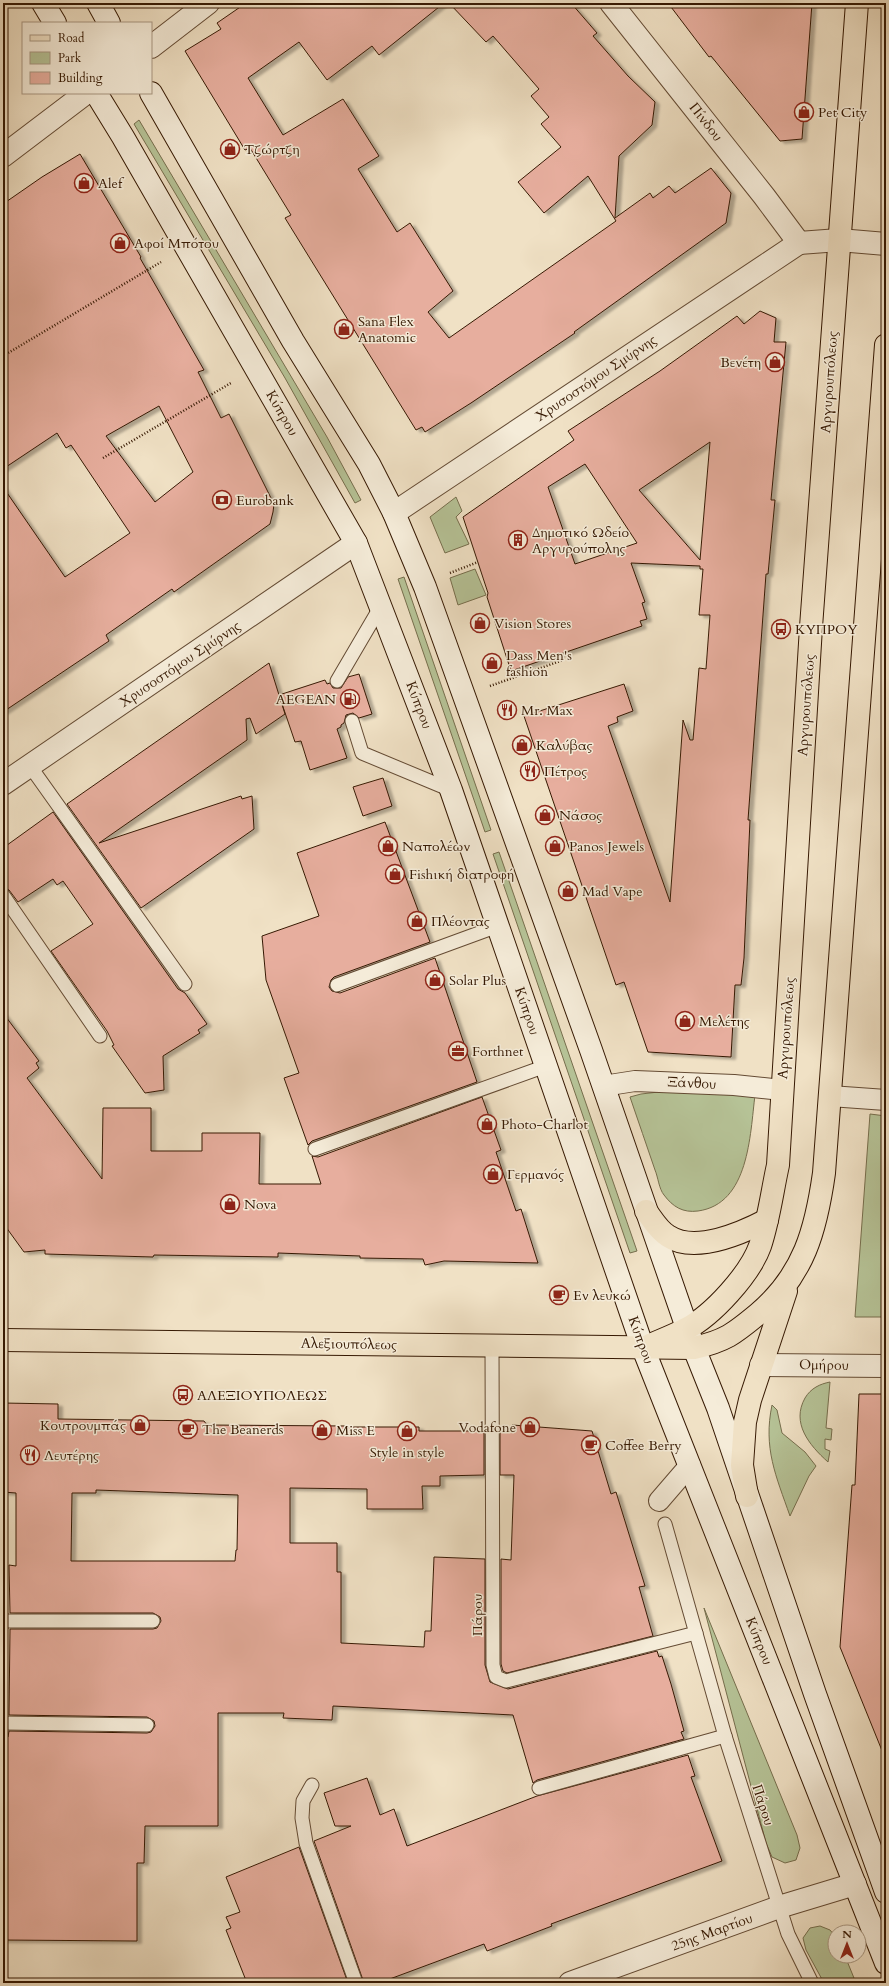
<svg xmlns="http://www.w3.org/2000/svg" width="889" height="1986" viewBox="0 0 889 1986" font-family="Cardo,serif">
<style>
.green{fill:#b6c397;stroke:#766e4d}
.building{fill:#e7ae9e;stroke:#361903;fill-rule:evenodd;filter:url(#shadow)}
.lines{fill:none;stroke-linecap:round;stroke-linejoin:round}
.service-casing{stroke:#644b34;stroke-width:15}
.pedestrian-casing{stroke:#644b34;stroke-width:22}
.minor-casing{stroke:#644b34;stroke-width:24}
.secondary-casing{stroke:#361903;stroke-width:24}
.primary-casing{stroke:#361903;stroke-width:24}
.path{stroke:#361903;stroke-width:2.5;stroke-dasharray:1 2;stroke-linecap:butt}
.service{stroke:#f5ecd9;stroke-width:13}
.pedestrian{stroke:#f5ecd9;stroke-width:20}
.minor{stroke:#f5ecd9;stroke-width:22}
.secondary{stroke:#f5ecd9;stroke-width:22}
.primary{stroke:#f0e1c5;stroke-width:22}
.labels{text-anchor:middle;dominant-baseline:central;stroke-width:3;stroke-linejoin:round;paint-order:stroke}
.poi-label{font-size:14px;fill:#361903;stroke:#f5ecd9;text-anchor:start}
.street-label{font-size:14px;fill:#361903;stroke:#f5ecd9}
</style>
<defs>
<filter id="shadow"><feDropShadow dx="4.5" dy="2.5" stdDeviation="1" flood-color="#0004"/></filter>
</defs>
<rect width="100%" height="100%" fill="#f0e1c5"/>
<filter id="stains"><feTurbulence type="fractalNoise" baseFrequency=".005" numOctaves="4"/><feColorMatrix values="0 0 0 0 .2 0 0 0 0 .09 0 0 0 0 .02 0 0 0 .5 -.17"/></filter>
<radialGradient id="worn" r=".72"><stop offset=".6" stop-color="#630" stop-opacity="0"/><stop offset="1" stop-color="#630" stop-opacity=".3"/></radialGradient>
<g class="green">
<polygon points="139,120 327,437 361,500 355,503 285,378 134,124"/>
<polygon points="456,497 462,511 456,517 469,544 445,553 430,517"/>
<polygon points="475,569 486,595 458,605 450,578"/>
<polygon points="404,577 491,830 485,832 398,579"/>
<polygon points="499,852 637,1251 630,1253 493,854"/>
<path d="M685 1089 755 1095C750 1135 749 1204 698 1211 683 1213 673 1207 664 1195 659 1189 658 1177 655 1170 647 1146 638 1121 630 1097L641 1094Z"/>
<polygon points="870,1114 886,1116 886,1317 855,1317"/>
<path d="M830 1382 826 1428 832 1429 831 1440 825 1439V1449L830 1451 828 1462C809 1445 791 1423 805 1398 811 1388 820 1384 830 1382Z"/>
<path d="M772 1405 777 1410 782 1433 805 1452 816 1466 809 1476 790 1516C776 1476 763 1448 772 1405Z"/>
<polygon points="704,1608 797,1835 800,1848 796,1860 785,1863 772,1857 766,1843"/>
<polygon points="820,1926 830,1930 835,1936 835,1956 845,1956 856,1983 824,1983 806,1950 803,1938 810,1928"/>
</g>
<g class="building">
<polygon points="246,3 444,3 379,55 372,46 327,80 299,42 248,78 283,135 343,99 379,156 358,169 397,232 410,223 453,291 428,312 449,338 616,221 588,176 544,213 518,182 561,147 541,124 549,117 531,96 539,89 493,36 486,42 449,3 571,3 597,33 593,36 628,76 655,102 652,125 619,156 615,218 650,193 653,198 669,186 675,193 711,168 731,193 726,223 574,332 575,333 471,403 425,432 422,427 416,430 285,218 291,215 250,148 245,150 185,51 221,29 217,23"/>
<polygon points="668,3 812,3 802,139 780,141 711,56 709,57"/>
<path d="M80 154 141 257 140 258 204 370 198 372 221 418 229 414 274 504 273 512 270 524 174 592 172 589 106 635 109 641 3 712V487L65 577 130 533 71 445 66 448 57 433 3 469V204L42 177ZM159 406 193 472 155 502 106 436Z"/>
<path d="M760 311 776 318 774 342H786L771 500H775L768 574H766L748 820H750L744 958 741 985H735L731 1057 648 1052 624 982 616 985 524 716 624 684 633 711 617 717 618 722 608 726 670 902 683 720 690 740H693L699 668 706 669 710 615H699L703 569H700V566L631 563 645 602 642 603 647 619 640 621 642 626 511 671 487 597 488 593 463 517 574 440 568 431 660 371 737 316 744 324ZM710 442 700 560 639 490ZM585 464 637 543 575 564 548 487Z"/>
<polygon points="269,663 279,695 325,680 327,684 330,683 333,688 341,688 348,677 359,674 372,714 359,718 353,713 346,715 344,723 341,725 341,727 337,729 347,758 310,770 301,741 295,742 280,698 285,714 256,734 250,718 246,719 247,740 99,843 241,796 242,799 252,796 254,829 141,908 67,804"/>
<polygon points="383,778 392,806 363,816 353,787"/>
<polygon points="53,812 178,989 185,993 207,1024 198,1030 200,1033 163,1056 164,1090 145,1093 112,1046 114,1045 107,1031 51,951 93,924 63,881 57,885 53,879 18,902 9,890 3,887 3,848"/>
<polygon points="385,822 430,942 334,977 331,980 329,987 332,991 340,993 435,958 477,1082 312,1141 308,1145 284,1078 299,1073 266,980 262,936 319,916 297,853"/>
<polygon points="3,1013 39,1061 36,1063 39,1068 27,1078 102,1179 103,1108 151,1108 151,1151 202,1151 202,1133 260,1133 259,1184 321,1184 312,1156 318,1157 482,1097 501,1150 496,1152 516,1211 521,1209 538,1263 444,1261 425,1265 423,1259 360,1258 360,1256 278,1253 278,1257 154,1255 153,1257 45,1254 45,1250 24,1252 3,1223"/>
<polygon points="859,1394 886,1394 885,1758 840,1647 852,1485 855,1485"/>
<path d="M3 1403 58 1404V1419L204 1421 207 1425 346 1426V1427H419V1431H484V1475L440 1476V1486H422L423 1509H367V1489L290 1488V1543H337V1572H341V1643L424 1647 425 1631H431L434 1557 485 1559V1665L490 1682 508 1689 657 1651 659 1657 662 1656 671 1684 684 1731 681 1732 684 1739 537 1780 533 1783 513 1715 333 1706 332 1720 283 1718 284 1713H218V1826H145L144 1863H137V1941L3 1940V1835L6 1737H8L9 1731 147 1733 151 1732 155 1726 154 1721 147 1717 9 1715 10 1629H153L157 1628 161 1621 160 1617 153 1613H10L9 1565 16 1566V1493L3 1492ZM96 1490 238 1495 237 1550H236L235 1561H71L72 1493H96Z"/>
<polygon points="512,1425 592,1431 611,1494 616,1492 645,1586 639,1587 653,1636 507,1673 503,1671 501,1664 501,1559 511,1560 514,1475 500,1475 500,1431 512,1431"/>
<polygon points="688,1755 695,1776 691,1777 722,1861 551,1924 552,1926 487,1951 484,1944 379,1983 364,1983 314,1841 351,1826 335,1826 324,1793 367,1778 380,1815 394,1809 407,1846 537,1796"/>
<polygon points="299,1847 348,1983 247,1983 226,1930 231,1928 226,1917 240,1912 226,1877"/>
</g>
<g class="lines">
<defs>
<g id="service">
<polyline points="337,681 381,606"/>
<polyline points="352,721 362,753 451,790"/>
<polyline points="30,766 185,984"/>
<polyline points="3,895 100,1036"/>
<polyline points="337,985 498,926"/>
<polyline points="315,1149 546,1066"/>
<polyline points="492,1346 493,1665 496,1677 506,1681 696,1633"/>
<polyline points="665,1524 725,1736 788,1934 812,1983"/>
<polyline points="3,1621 153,1621"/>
<polyline points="3,1723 147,1725"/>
<polyline points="312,1785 303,1801 302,1818 306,1843 356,1983"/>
<polyline points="539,1788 725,1736"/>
</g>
<g id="pedestrian">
<polyline points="603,1086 635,1081 734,1085 782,1090"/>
<polyline points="830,1096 886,1100"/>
<polyline points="659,1501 690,1465"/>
</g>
<g id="minor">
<polyline points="611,3 764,196 799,243"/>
<polyline points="151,47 208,3"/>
<polyline points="3,156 86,93"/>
<polyline points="799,243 839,240 886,244"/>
<polyline points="394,513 799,243"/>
<polyline points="3,784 356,543"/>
<polyline points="761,1365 886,1366"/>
<polyline points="570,1983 779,1907 855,1884"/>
</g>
<g id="secondary">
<polyline points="43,3 55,23"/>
<polyline points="98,3 109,23"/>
<polyline points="96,93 123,137 356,543 451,790 643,1348 886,1963"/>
<polyline points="151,93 293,341 369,464 394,513 425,587 591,1050 694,1348 718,1408 815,1694 886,1892"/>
</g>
<g id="primary">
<path d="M646 1211C653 1220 658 1230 668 1236 695 1254 742 1233 767 1220"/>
<path d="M3 1340 694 1348C725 1341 734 1334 758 1314 804 1275 816 1230 824 1173L886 345"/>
<path d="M650 1345C662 1340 675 1335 686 1329 713 1315 750 1274 760 1246 769 1219 772 1192 778 1165L811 627 857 3"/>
<polyline points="747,1496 742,1465 745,1422 750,1400 786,1291"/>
</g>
</defs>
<use href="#service" class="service-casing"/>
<use href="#pedestrian" class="pedestrian-casing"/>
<use href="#minor" class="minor-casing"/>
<use href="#secondary" class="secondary-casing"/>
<use href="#primary" class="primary-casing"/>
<g class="path">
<polyline points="3,356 161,262"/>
<polyline points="103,458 231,383"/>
<polyline points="450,573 478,562"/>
<polyline points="490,686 566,659"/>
</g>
<use href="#service" class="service"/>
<use href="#pedestrian" class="pedestrian"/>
<use href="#minor" class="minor"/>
<use href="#secondary" class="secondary"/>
<use href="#primary" class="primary"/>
</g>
<defs>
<symbol id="shop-ring" viewBox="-11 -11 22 22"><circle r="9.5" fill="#f5ecd9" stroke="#8f2418" stroke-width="1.5"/><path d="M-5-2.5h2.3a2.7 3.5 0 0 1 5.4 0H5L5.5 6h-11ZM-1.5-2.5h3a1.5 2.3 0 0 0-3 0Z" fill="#8f2418"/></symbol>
<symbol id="bank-ring" viewBox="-11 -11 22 22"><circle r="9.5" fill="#f5ecd9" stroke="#8f2418" stroke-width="1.5"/><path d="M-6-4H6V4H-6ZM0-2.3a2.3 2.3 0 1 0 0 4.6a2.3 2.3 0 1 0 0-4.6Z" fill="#8f2418"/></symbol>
<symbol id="building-ring" viewBox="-11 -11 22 22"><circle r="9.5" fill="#f5ecd9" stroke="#8f2418" stroke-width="1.5"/><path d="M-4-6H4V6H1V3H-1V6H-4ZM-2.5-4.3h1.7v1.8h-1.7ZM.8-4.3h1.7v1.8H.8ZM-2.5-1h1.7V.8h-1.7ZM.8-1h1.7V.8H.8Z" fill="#8f2418"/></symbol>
<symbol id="bus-ring" viewBox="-11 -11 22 22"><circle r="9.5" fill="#f5ecd9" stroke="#8f2418" stroke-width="1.5"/><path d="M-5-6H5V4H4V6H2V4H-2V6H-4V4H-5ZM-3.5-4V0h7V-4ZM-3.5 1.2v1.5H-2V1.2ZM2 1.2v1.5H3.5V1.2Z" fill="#8f2418"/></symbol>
<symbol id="fuel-ring" viewBox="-11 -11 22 22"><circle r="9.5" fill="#f5ecd9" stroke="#8f2418" stroke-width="1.5"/><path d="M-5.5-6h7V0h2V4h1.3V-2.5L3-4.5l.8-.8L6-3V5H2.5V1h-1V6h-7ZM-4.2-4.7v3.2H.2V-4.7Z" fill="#8f2418"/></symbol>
<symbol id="restaurant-ring" viewBox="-11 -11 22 22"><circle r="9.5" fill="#f5ecd9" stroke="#8f2418" stroke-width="1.5"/><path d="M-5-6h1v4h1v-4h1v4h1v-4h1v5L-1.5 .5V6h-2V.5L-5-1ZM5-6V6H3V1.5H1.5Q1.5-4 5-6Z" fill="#8f2418"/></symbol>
<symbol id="office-ring" viewBox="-11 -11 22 22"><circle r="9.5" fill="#f5ecd9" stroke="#8f2418" stroke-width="1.5"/><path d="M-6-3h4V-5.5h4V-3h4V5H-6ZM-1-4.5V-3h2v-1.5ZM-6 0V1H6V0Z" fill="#8f2418"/></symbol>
<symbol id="cafe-ring" viewBox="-11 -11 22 22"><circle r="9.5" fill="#f5ecd9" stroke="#8f2418" stroke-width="1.5"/><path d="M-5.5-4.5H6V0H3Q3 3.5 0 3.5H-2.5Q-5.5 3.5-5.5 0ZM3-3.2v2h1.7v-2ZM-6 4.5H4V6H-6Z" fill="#8f2418"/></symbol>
</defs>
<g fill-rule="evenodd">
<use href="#shop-ring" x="793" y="101" width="22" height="22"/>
<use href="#shop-ring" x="219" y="138" width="22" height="22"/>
<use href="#shop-ring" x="73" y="172" width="22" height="22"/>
<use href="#shop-ring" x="109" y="232" width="22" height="22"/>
<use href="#shop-ring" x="333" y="318" width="22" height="22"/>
<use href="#shop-ring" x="764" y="351" width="22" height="22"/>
<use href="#bank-ring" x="211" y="489" width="22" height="22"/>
<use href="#building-ring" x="507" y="529" width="22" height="22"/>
<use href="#shop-ring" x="469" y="612" width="22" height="22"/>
<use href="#bus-ring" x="770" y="618" width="22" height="22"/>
<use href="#shop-ring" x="481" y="652" width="22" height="22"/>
<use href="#fuel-ring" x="339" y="688" width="22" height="22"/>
<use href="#restaurant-ring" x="496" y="699" width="22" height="22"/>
<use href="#shop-ring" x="511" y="734" width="22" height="22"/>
<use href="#restaurant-ring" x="519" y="760" width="22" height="22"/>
<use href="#shop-ring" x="534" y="804" width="22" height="22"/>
<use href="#shop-ring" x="377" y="835" width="22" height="22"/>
<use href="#shop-ring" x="544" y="835" width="22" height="22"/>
<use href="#shop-ring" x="384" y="863" width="22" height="22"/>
<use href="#shop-ring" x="557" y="880" width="22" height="22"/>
<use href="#shop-ring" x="406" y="910" width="22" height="22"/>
<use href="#shop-ring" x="424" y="969" width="22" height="22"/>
<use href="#shop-ring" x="674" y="1010" width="22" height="22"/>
<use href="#office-ring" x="447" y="1040" width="22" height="22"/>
<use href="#shop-ring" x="476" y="1113" width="22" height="22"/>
<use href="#shop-ring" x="482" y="1163" width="22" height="22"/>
<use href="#shop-ring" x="219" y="1193" width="22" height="22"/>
<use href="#cafe-ring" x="548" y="1284" width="22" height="22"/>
<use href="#bus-ring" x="172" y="1384" width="22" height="22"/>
<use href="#shop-ring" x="129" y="1414" width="22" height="22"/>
<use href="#shop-ring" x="519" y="1416" width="22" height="22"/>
<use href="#cafe-ring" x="177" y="1418" width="22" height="22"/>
<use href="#shop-ring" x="311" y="1419" width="22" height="22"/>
<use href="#shop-ring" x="396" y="1420" width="22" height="22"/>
<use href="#cafe-ring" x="580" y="1434" width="22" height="22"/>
<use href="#restaurant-ring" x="19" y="1444" width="22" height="22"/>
</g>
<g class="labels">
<g class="poi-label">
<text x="818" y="112">Pet City</text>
<text x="244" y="149">Τζώρτζη</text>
<text x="98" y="183">Alef</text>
<text x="134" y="243">Αφοί Μπότου</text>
<text x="358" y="321">Sana Flex<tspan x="358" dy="16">Anatomic</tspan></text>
<text x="761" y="362" text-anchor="end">Βενέτη</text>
<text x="236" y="500">Eurobank</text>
<text x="532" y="532">Δημοτικό Ωδείο<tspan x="532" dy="16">Αργυρούπολης</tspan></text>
<text x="494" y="623">Vision Stores</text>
<text x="795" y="629">ΚΥΠΡΟΥ</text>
<text x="506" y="655">Dass Men's<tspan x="506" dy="16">fashion</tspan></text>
<text x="336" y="699" text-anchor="end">AEGEAN</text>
<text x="521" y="710">Mr. Max</text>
<text x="536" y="745">Καλύβας</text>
<text x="544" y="771">Πέτρος</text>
<text x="559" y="815">Νάσος</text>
<text x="402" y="846">Ναπολέων</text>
<text x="569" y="846">Panos Jewels</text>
<text x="409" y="874">Fishική διατροφή</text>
<text x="582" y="891">Mad Vape</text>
<text x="431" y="921">Πλέοντας</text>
<text x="449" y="980">Solar Plus</text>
<text x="699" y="1021">Μελέτης</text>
<text x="472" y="1051">Forthnet</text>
<text x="501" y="1124">Photo-Charlot</text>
<text x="507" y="1174">Γερμανός</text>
<text x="244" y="1204">Nova</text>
<text x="573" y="1295">Εν λευκώ</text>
<text x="197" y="1395">ΑΛΕΞΙΟΥΠΟΛΕΩΣ</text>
<text x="126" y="1425" text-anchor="end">Κουτρουμπάς</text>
<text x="516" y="1427" text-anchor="end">Vodafone</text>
<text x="202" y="1429">The Beanerds</text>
<text x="336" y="1430">Miss E</text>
<text x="605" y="1445">Coffee Berry</text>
<text x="407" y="1452" text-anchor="middle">Style in style</text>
<text x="44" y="1455">Λευτέρης</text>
</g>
<g class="street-label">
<text transform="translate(706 122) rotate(52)">Πίνδου</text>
<text transform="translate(596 378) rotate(-34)">Χρυσοστόμου Σμύρνης</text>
<text transform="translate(829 382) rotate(-86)">Αργυρουπόλεως</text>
<text transform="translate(282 413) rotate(60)">Κύπρου</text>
<text transform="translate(180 664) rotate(-34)">Χρυσοστόμου Σμύρνης</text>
<text transform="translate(419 705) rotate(69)">Κύπρου</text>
<text transform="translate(806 705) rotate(-86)">Αργυρουπόλεως</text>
<text transform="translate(527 1011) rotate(71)">Κύπρου</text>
<text transform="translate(786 1028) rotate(-86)">Αργυρουπόλεως</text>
<text transform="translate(692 1083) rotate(3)">Ξάνθου</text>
<text transform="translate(641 1340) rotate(70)">Κύπρου</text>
<text transform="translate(349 1344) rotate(1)">Αλεξιουπόλεως</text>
<text transform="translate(824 1365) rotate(1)">Ομήρου</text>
<text transform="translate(477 1615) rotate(-90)">Πάρου</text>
<text transform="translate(759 1641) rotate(68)">Κύπρου</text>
<text transform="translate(763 1805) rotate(72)">Πάρου</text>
<text transform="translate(712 1932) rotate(-20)">25ης Μαρτίου</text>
</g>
</g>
<rect width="889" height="1986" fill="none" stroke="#f0e1c5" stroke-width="16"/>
<rect x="4" y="4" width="881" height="1978" fill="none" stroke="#361903" stroke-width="2"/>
<rect x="8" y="8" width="873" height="1970" fill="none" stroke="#361903"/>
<rect x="22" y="22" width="130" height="72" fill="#f5ecd9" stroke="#a99883"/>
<rect x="30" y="35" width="20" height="6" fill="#f0e1c5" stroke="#a99883"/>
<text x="58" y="42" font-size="12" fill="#361903">Road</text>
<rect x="30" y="52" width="20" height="12" fill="#b6c397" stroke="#a99883"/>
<text x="58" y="62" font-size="12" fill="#361903">Park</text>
<rect x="30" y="72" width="20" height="12" fill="#e7ae9e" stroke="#a99883"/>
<text x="58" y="82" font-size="12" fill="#361903">Building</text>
<g transform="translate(847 1944)"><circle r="19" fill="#f5ecd9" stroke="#a99883"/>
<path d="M0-3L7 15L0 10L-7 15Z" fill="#8f2418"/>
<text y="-6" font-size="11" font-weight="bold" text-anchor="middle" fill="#361903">N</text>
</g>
<rect width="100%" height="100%" filter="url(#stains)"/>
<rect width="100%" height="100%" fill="url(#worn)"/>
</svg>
